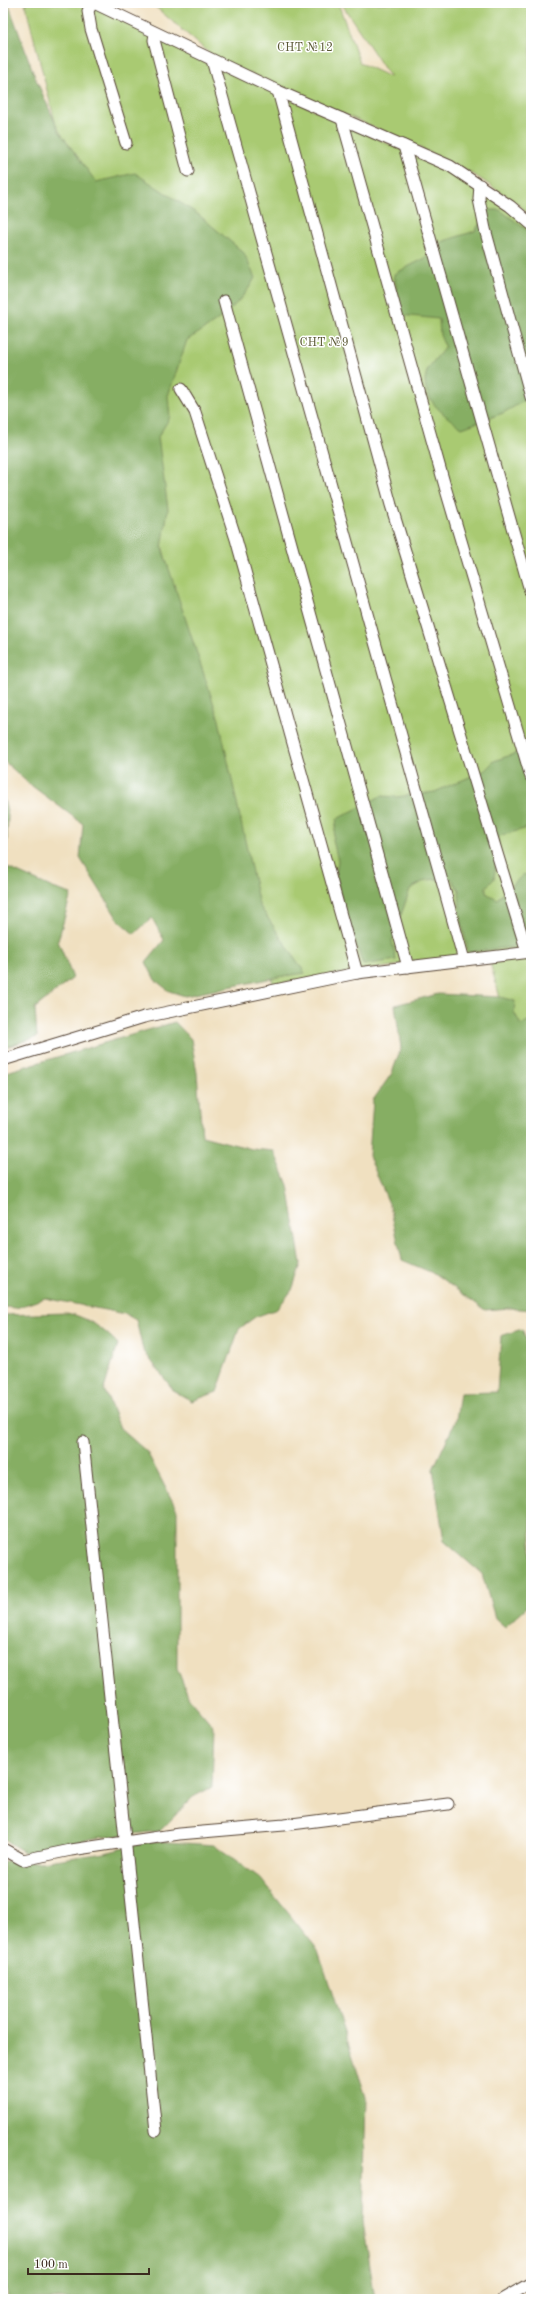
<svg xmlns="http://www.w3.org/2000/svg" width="534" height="2302" viewBox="0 0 534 2302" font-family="'Old Standard TT',serif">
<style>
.green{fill:#a9ca72;stroke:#727a48}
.forest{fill:#86ae64;stroke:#606c41}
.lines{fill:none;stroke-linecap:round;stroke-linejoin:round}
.minor-casing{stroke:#564536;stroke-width:13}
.minor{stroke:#fff;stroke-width:11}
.labels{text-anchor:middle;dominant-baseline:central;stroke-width:3;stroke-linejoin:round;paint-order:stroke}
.park-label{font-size:12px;fill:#5c5a37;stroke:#fff}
</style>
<rect width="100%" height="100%" fill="#fff"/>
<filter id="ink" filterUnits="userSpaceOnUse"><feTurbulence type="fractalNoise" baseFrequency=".025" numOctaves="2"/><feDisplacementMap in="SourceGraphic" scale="8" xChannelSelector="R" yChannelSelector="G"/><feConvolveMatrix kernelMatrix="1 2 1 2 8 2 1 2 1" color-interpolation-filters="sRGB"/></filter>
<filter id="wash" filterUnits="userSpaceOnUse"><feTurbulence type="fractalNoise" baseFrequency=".012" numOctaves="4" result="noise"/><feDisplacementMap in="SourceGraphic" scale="16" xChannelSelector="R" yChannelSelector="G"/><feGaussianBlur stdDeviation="0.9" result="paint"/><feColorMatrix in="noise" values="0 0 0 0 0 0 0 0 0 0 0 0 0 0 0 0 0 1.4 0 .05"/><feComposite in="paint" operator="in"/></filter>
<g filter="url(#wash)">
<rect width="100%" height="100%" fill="#f0e0c0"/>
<g class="green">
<polygon points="25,3 89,3 211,65 275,92 465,179 531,227 531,1108 487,952 273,984"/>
<polygon points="151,3 338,3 360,63 390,77 341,3 531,3 531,217 518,204 473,174 406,141 215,58"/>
</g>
<g class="forest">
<path d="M3 3H8L35 77 59 131 96 182 135 173 199 215 244 253 255 278C240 306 214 324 187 340L168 396 170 417 158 437 168 509 162 548 219 720 259 905 305 973 278 977 185 996 169 991 155 980 146 962 164 940 152 918 134 934 119 921 80 858 83 824 28 783 3 760Z"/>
<path d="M488 210H500L531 233V397L503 413 462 428C444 415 416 396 428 369 432 362 440 354 445 347L440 335 439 319 401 315 394 274 439 251 441 242 475 231Z"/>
<polygon points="531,748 531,827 499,836 494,879 486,887 486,893 497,899 524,874 531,879 531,945 468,952 460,913 459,890 451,878 426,880 410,889 392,941 396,960 363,965 343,906 336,874 338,861 333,840 337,819 381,796 397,797 435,792 446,787 484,771 494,761"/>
<polygon points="3,796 8,815 6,867 53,888 71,894 58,941 73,978 35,1008 37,1037 3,1048"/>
<polygon points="438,994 500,997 515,1001 514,1012 521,1025 531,1019 531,1310 510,1308 485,1310 435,1274 402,1260 390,1206 369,1156 373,1100 392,1073 401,1048 395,1005"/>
<polygon points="175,1022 191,1039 197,1073 202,1136 252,1149 274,1151 288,1185 301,1264 292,1290 277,1309 255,1317 239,1329 217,1392 192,1401 174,1391 143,1350 136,1320 125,1314 45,1298 16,1308 3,1307 3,1073"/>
<path d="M67 1313C87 1317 104 1329 118 1344L104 1389 120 1428 147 1452 177 1510V1668L189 1698 214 1727 212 1787 193 1797 160 1831 95 1838 26 1853 3 1839V1315Z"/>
<polygon points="522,1329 531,1351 531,1603 505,1627 495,1618 482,1574 444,1541 433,1469 456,1420 460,1393 497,1392 501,1336"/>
<polygon points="152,1841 215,1845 260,1878 318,1950 366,2097 363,2221 375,2299 8,2299 3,2263 3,1861 41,1862 105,1853"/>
</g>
</g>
<g filter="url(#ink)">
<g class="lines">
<defs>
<g id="minor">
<polyline points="92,3 88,11 91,29 126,143"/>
<polyline points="94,3 278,91 450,166 510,206 531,224"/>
<polyline points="155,34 154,40 188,171"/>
<polyline points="212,60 464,960"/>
<polyline points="278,91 391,505 527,952"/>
<polyline points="342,119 446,490 531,777"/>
<polyline points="404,146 531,594"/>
<polyline points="480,185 479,199 485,229 531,397"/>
<polyline points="224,301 408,967"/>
<polyline points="181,389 195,412 236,539 357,973"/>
<polyline points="3,1060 144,1017 357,973 531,952"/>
<polyline points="83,1442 156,2131"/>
<polyline points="3,1849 23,1860 71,1850 179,1834 284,1825 448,1804"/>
<polyline points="503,2299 531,2283"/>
</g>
</defs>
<use href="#minor" class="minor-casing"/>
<use href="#minor" class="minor"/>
</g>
</g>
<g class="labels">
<g class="park-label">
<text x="305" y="48">СНТ №12</text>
<text x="324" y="343">СНТ №9</text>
</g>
</g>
<rect width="534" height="2302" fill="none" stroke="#fff" stroke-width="16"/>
<path d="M28 2268v6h121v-6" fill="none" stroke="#3b2a1e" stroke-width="2"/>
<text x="34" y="2268" font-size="12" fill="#3b2a1e" stroke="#ffffff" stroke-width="3" paint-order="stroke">100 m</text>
</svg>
